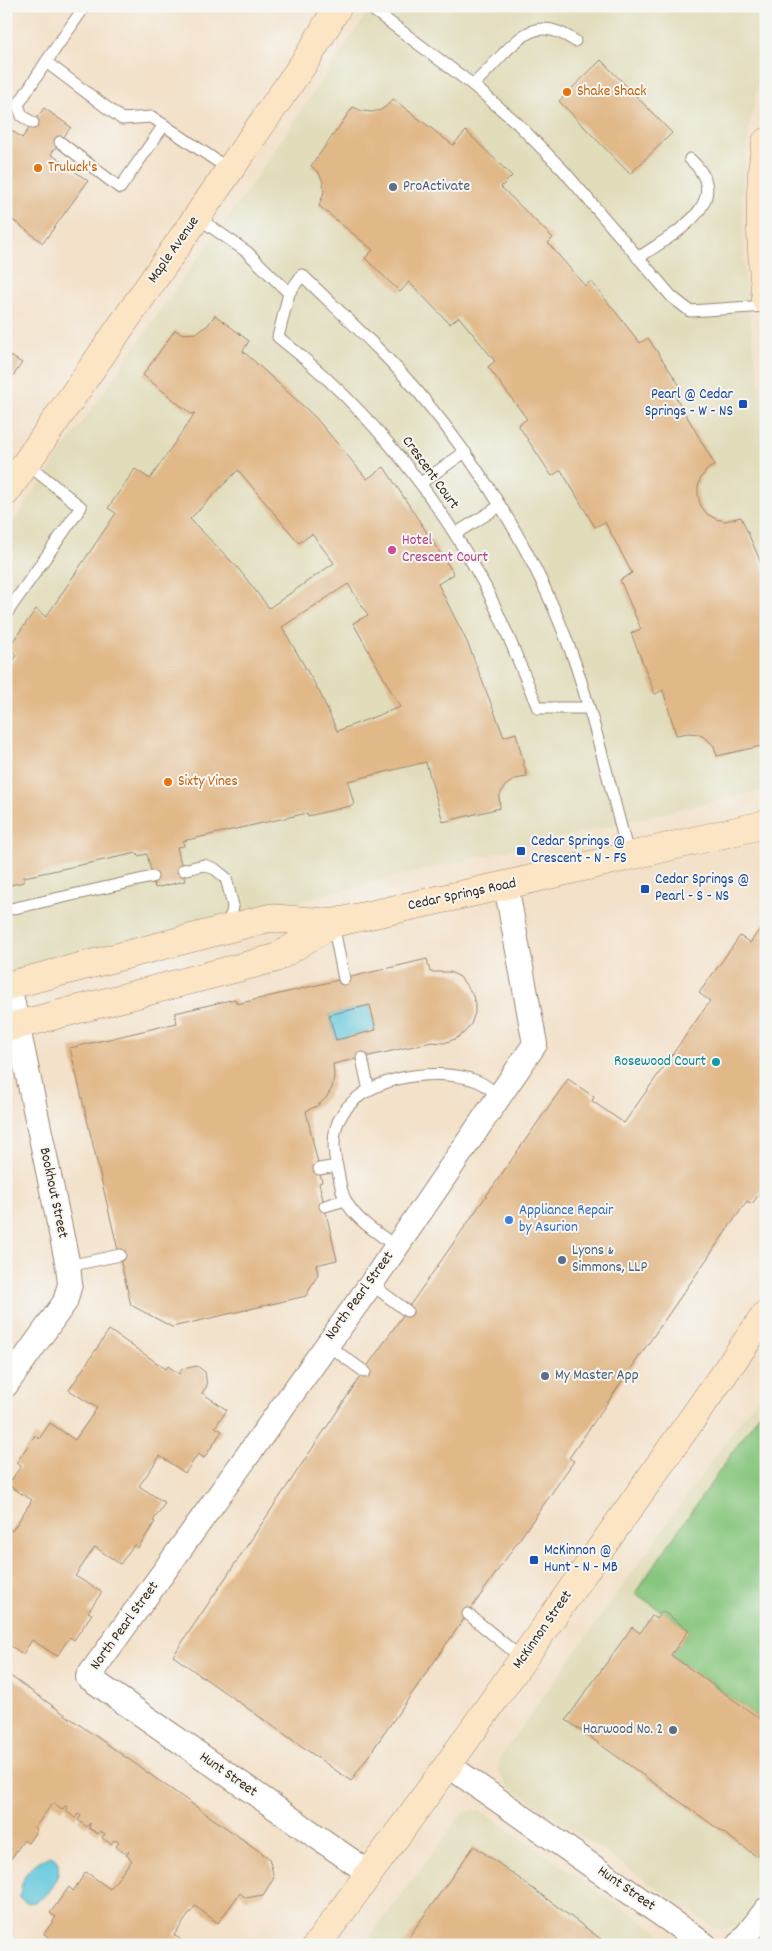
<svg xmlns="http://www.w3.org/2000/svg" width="772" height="1951" viewBox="0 0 772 1951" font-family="Dekko,sans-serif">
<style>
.built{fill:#e1dcba}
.green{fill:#87c67e;stroke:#61784e}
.water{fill:#5fc7db;stroke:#4d787c}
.building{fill:#e1b888;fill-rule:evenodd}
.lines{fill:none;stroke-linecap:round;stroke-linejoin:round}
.lane-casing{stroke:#978674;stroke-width:13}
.street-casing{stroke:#978674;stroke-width:26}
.secondary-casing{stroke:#978674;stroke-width:29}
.lane{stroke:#fff;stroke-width:11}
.street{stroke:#fff;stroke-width:24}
.secondary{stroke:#fce5c4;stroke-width:28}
.food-dot{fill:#e8710a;stroke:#f6f6f2;stroke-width:2}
.service-dot{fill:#5c6f8a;stroke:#f6f6f2;stroke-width:2}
.transit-dot{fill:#1a4fb4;stroke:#f6f6f2;stroke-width:2}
.hotel-dot{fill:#d1479c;stroke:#f6f6f2;stroke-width:2}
.culture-dot{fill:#0f9aa8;stroke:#f6f6f2;stroke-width:2}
.shop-dot{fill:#3f7fe0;stroke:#f6f6f2;stroke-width:2}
.labels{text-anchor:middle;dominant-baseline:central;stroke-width:4;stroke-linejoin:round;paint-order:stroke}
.food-label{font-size:15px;fill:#c56008;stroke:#f6f6f2;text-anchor:start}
.service-label{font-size:15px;fill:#4e5e75;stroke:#f6f6f2;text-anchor:start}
.street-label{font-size:15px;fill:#3b2a1e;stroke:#f6f6f2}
.transit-label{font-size:15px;fill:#164399;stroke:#f6f6f2;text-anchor:start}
.hotel-label{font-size:15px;fill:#b23c85;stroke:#f6f6f2;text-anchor:start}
.culture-label{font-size:15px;fill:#0d838f;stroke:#f6f6f2;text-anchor:end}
.shop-label{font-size:15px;fill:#366cbe;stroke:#f6f6f2;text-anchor:start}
</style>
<rect width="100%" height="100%" fill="#f6f6f2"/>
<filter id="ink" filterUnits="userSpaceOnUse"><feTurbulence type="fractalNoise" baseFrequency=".02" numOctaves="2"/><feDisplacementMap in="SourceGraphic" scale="10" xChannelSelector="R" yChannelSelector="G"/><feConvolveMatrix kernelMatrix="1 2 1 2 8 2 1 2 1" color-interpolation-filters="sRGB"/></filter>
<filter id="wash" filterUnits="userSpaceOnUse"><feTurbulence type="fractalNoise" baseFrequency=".0096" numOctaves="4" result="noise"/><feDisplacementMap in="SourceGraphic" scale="20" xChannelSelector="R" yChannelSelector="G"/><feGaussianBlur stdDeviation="1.12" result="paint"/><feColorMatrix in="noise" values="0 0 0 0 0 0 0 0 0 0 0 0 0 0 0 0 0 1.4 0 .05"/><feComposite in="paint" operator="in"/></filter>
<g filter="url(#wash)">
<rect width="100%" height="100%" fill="#f3e1c9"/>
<g class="built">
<polygon points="372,6 760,6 766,14 766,49 750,123 743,170 742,209 743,262 756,365 766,416 766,789 387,879 6,974 6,532 178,285 244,195"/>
<polygon points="766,1385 766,1888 738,1925 724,1930 715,1928 506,1784 498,1770 499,1759"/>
<polygon points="475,1810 480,1810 677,1945 364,1945 457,1820 463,1813"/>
</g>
<polygon class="green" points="766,1404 766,1723 671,1655 689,1630 635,1593"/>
<g class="water">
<polygon points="370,1005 376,1030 336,1040 329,1015"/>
<path d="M50 1856C75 1863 39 1919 20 1898 21 1877 29 1864 50 1856Z"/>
</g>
<g id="blocks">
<g class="building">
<polygon points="601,60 672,133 630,174 559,101"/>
<polygon points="393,99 453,145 466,131 512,176 501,187 553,238 548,243 585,286 591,281 640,343 648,338 682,389 674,394 715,465 708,469 701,477 698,486 698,496 701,506 707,514 716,519 725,521 741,517 766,574 766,745 717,756 714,746 707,739 698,734 688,733 676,735 663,690 655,694 631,633 641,629 620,580 632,573 605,522 595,527 561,470 552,476 518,425 527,419 488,367 495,361 459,317 450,324 409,282 400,292 365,258 373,250 319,206 324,192 323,182 319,173 311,166 353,107 362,111 372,112 381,110 389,104"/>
<polygon points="44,108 71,127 51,154 88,181 43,243 6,215 6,126 22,138"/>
<path d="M215 315 249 341 243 351 315 417 367 479 384 467 454 574 438 584 468 644 504 737 516 733 527 777 515 779 505 786 499 797 500 808 443 822 426 762 348 781 354 805 308 816 307 813 183 841 184 846 177 847 185 881 155 888 147 854 138 856 137 853 24 877V882L6 886V671L17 655 8 648 36 609 46 617 116 513 108 508 135 469 150 479 195 413 191 414 143 375 175 330 183 334 196 333 208 325ZM238 470 299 543 312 534 334 563 269 608 237 567 190 519ZM348 584 368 615 353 623 400 707 337 731 320 693 282 627Z"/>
<polygon points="6,353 22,363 9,382 6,380"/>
<polygon points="766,920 766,1184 752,1204 747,1201 569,1458 574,1461 351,1781 173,1656 371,1361 568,1079 594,1097 592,1101 624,1123 710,1001 699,993 740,936 750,943"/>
<path d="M427 959 430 972H450L460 977 472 993 475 1003V1013L471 1024 464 1033 455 1039 444 1043 432 1042 333 1064 334 1076 332 1088 326 1098 317 1106 306 1111 322 1182 319 1183 337 1260 316 1265 318 1274 306 1296 172 1327 131 1305 70 1048 177 1023 175 1013 235 999 237 1004ZM370 1005 376 1030 336 1040 329 1015Z"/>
<polygon points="109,1330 166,1369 168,1366 179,1374 182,1369 197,1366 205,1372 207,1386 202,1393 227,1410 215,1427 222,1431 204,1458 198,1454 185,1473 160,1456 139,1486 165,1503 153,1521 155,1522 138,1548 134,1545 120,1564 95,1547 75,1576 102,1592 88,1612 92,1614 74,1640 70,1637 57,1656 32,1640 23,1654 6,1643 6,1527 12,1531 32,1500 8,1485 21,1466 16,1463 35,1435 39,1439 50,1423 75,1440 97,1408 69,1390"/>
<polygon points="662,1611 689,1630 671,1655 766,1723 766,1843 756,1856 566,1720 632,1627 640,1633 652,1616 656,1619"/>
<polygon points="6,1673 269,1858 274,1878 263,1895 246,1898 240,1893 218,1923 195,1906 174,1935 188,1945 60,1945 44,1934 56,1917 50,1913 69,1887 73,1891 86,1872 110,1889 132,1860 126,1855 129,1852 127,1850 125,1853 116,1847 119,1842 114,1840 111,1844 102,1838 105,1834 100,1831 98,1834 89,1828 90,1823 87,1827 78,1820 81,1816 78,1814 75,1818 66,1811 68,1808 65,1806 62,1810 53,1803 34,1828 37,1830 28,1843 24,1840 6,1866"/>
<polygon points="474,1846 501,1865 609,1945 403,1945"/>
</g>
</g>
</g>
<g filter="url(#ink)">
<use href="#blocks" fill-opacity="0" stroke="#978674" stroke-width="1"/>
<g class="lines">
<defs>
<g id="lane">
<polyline points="85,6 46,62 122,119 152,117 230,170"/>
<polyline points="368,6 473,85 516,122 563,170 672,297 690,311 766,306"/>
<path d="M473 85C483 75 493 65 503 54 527 29 543 19 575 41"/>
<polyline points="33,123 22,116 18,105 46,62"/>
<polyline points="60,142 120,188 164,125"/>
<path d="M197 217 247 252 289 293 302 275C342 314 383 351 419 393 485 472 540 563 574 660 596 724 611 791 629 857"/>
<path d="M638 258C671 235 738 203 690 159"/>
<path d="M289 293 278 337C365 405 433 489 485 586 505 625 521 668 538 708H589"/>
<polyline points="421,483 465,452"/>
<polyline points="455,534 500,506"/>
<polyline points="6,614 81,507 26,463"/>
<polyline points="183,870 204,865 215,869 226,878 233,906 232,913 225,926"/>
<polyline points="6,910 152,877"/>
<polyline points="333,924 344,979"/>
<polyline points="362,1058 369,1091"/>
<polyline points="319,1169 337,1166"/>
<polyline points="325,1206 345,1200"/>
<path d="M396 1247C379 1233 356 1221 346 1201 341 1193 340 1181 338 1172 334 1156 331 1136 339 1120 360 1076 435 1066 477 1081 485 1084 493 1091 499 1096"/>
<polyline points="68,1266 120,1255"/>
<polyline points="371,1284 407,1311"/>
<polyline points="326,1344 365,1372"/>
<polyline points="468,1614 523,1659"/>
</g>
<g id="street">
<polyline points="6,1385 65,1302 70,1284 68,1266 9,985"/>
<polyline points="448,1765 705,1945"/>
<polyline points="369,1873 88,1677 371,1284 535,1044 506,885"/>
<polyline points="739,1945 766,1910"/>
</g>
<g id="secondary">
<path d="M766 142C757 194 761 248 766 300"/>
<polyline points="6,492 308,57 338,6"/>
<polyline points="6,986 269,918 333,923 506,885 766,824"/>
<polyline points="6,1028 276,958 333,923"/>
<polyline points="317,1945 448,1765 766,1314"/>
</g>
</defs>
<use href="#lane" class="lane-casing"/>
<use href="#street" class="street-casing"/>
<use href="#secondary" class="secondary-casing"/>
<use href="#lane" class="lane"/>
<use href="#street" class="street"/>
<use href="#secondary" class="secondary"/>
</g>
</g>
<g class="food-dot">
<circle cx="567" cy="92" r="5"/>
<circle cx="38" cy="168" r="5"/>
<circle cx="168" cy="782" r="5"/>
</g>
<g class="service-dot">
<circle cx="393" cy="187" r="5"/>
<circle cx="562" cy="1260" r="5"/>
<circle cx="545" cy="1376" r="5"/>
<circle cx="673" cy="1730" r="5"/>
</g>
<g class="transit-dot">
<rect x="738" y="399" width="10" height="10" rx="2.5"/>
<rect x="516" y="846" width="10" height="10" rx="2.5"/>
<rect x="640" y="884" width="10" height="10" rx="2.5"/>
<rect x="529" y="1555" width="10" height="10" rx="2.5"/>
</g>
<circle class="hotel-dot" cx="392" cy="550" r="5"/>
<circle class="culture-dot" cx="716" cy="1062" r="5"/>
<circle class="shop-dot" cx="509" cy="1220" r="5"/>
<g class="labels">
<g class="food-label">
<text x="577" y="92">Shake Shack</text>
<text x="48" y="168">Truluck's</text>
<text x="178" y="782">Sixty Vines</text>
</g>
<g class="service-label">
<text x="403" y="187">ProActivate</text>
<text x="572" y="1251">Lyons &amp;<tspan x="572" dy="17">Simmons, LLP</tspan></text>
<text x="555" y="1376">My Master App</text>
<text x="663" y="1730" text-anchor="end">Harwood No. 2</text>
</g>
<g class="street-label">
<text transform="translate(174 250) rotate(-55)">Maple Avenue</text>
<text transform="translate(430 473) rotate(54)">Crescent Court</text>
<text transform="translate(462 895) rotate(-12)">Cedar Springs Road</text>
<text transform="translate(53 1193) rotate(78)">Bookhout Street</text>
<text transform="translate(360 1296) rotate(-54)">North Pearl Street</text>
<text transform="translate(125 1626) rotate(-54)">North Pearl Street</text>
<text transform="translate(543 1630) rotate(-55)">McKinnon Street</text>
<text transform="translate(228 1775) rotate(35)">Hunt Street</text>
<text transform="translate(626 1889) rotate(35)">Hunt Street</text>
</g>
<g class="transit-label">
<text x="733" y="395" text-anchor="end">Pearl @ Cedar<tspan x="733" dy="17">Springs - W - NS</tspan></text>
<text x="531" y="842">Cedar Springs @<tspan x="531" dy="17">Crescent - N - FS</tspan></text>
<text x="655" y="880">Cedar Springs @<tspan x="655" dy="17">Pearl - S - NS</tspan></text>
<text x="544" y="1551">McKinnon @<tspan x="544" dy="17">Hunt - N - MB</tspan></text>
</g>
<g class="hotel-label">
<text x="402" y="541">Hotel<tspan x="402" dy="17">Crescent Court</tspan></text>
</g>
<g class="culture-label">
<text x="706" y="1062">Rosewood Court</text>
</g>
<g class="shop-label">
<text x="519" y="1211">Appliance Repair<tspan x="519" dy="17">by Asurion</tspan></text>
</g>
</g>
<rect width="772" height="1951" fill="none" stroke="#f6f6f2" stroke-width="25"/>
</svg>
